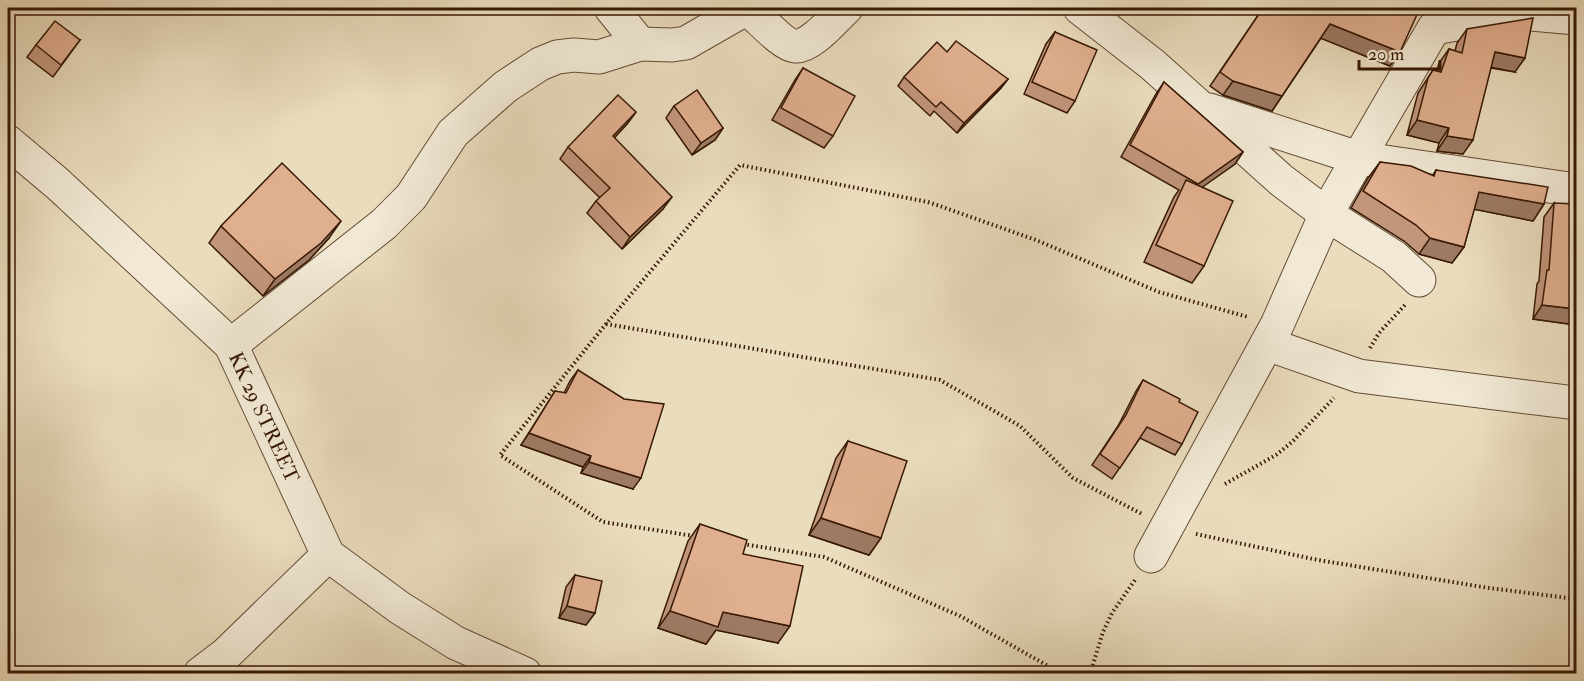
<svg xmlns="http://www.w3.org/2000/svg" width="1584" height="681" viewBox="0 0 1584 681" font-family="'IM FELL Double Pica',serif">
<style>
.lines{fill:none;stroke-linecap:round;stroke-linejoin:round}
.minor-casing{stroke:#644a33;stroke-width:35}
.path{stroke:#381905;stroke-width:4;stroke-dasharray:1.5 3;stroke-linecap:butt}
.minor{stroke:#f1e9d5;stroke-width:33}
.wall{fill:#c1967b;stroke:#381905;stroke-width:1.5}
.shaded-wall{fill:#9d7a64;stroke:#381905;stroke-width:1.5}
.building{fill:#e0af8f;stroke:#381905;stroke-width:1.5}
.labels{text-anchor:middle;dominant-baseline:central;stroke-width:5;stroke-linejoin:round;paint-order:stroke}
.street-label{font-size:20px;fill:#381905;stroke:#f1e9d5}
</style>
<rect width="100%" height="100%" fill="#eaddbe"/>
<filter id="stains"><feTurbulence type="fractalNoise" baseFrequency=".00333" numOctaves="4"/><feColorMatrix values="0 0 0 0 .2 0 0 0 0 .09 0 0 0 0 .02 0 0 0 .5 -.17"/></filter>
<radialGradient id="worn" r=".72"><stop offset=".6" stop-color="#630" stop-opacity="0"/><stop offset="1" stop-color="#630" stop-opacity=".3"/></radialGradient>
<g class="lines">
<defs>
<g id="minor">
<polyline points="611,8 640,44"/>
<polyline points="1080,8 1153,65 1281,180 1326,214 1394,257 1419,280"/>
<polyline points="1209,110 1358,158 1576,190"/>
<path id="s1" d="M8 142 58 184 231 345 328 555 400 608 456 643 525 674"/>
<polyline points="1267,344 1359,376 1576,403"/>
<path d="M231 345 384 224 411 197 453 133 505 87 540 64 557 57 574 55 599 57 640 44 672 45 686 43 740 12H751C761 20 783 45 795 46 810 48 835 18 846 8"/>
<polyline points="1151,556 1277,325 1326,214 1434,28 1520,13 1576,18"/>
<polyline points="200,674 225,655 328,555"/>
</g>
</defs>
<use href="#minor" class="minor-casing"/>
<g class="path">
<polyline points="606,324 940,380 1020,426 1073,478 1142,514"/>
<polyline points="1370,348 1379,333 1405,305"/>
<polyline points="1225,484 1276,455 1292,442 1334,398"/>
<polyline points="1196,534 1318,560 1489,588 1576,599"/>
<polyline points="694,536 603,522 500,455 606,324 740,165 928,202 1036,240 1159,292 1248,317"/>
<polyline points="743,544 824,557 960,616 1062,674"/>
<polyline points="1090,674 1103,632 1112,613 1135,580"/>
</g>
<use href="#minor" class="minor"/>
</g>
<g class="wall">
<polygon points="1263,8 1390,66 1321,38 1272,111 1223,95 1210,86"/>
<polygon points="1467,29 1515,72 1491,68 1463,154 1437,151 1439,143 1407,135 1418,93 1433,70 1437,70 1439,63 1449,49 1455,51 1457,43"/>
<polygon points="1055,32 1075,101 1067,113 1024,94 1046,44"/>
<polygon points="80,40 53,77 27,57 36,45"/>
<polygon points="947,52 1008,79 1001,88 957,133 934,111 930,116 898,86 904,77"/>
<polygon points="803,68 833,136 824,148 772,120 795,80"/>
<polygon points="1164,82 1243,152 1235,164 1202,187 1204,266 1192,283 1144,262 1174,197 1179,190 1121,157 1156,94"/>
<polygon points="674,106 723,128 715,140 692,155 666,118"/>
<polygon points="636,112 627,124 614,138 663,209 622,249 587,213 596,201 600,198 560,159 568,147"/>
<polygon points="1380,162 1433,175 1436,170 1544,204 1533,221 1474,209 1464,247 1452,263 1419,254 1404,241 1351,208 1368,178"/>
<polygon points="1554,203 1576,325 1533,319 1537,284 1539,281 1544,217"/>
<polygon points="221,226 329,238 309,260 263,296 209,243"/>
<polygon points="578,370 633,489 581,473 583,467 521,445 555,391 564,393 570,381"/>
<polygon points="1143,380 1179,402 1182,444 1175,455 1140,438 1112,479 1092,465 1118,426 1136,391"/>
<polygon points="848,441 881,538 869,555 809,535 836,458"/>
<polygon points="700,524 743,554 778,643 716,630 706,644 658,628 688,541"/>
<polygon points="575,575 595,613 586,625 559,618 566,587"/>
</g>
<g class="shaded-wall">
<polygon points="1330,24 1400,52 1390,66 1320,38"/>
<polygon points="1495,52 1525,58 1515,72 1485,66"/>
<polygon points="1008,79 1001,88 957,133 964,123"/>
<polygon points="1233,81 1282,96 1272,111 1223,95"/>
<polygon points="636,112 627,124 605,148 613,136"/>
<polygon points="1417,120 1449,128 1439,143 1407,135"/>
<polygon points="723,128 715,140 692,155 701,143"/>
<polygon points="1447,136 1473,140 1463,154 1437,151"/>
<polygon points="1243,152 1235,164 1190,196 1198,184"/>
<polygon points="1479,192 1544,204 1533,221 1468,208"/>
<polygon points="672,197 663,209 622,249 630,237"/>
<polygon points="341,221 329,238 309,260 263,296 275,279"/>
<polygon points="1430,238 1464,247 1452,263 1419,254"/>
<polygon points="1542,305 1576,309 1576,325 1533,319"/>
<polygon points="529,433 591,456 583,467 521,445"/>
<polygon points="589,462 641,478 633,489 581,473"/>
<polygon points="821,518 881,538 869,555 809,535"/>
<polygon points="567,606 595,613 586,625 559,618"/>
<polygon points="670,611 723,612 790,626 778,643 716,630 706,644 658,628"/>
</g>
<g class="building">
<polygon points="1263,8 1420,8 1400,52 1330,24 1282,96 1233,81 1220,72"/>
<polygon points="1533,18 1525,58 1495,52 1473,140 1447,136 1449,128 1417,120 1428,78 1433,70 1441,72 1449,49 1462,53 1467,29"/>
<polygon points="55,21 80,40 61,65 36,45"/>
<polygon points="1055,32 1097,50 1075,101 1032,82"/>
<polygon points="956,41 1008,79 964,123 941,102 936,107 904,77 937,42 947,52"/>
<polygon points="803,68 855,96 833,136 781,108"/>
<polygon points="1164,82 1243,152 1198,184 1130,145"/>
<polygon points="697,90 723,128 701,143 674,106"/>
<polygon points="618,95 636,112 613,136 672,197 630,237 596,201 610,188 568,147"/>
<polygon points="1380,162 1411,166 1434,176 1436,170 1548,187 1544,204 1479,192 1464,247 1430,238 1416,225 1363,191"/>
<polygon points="282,163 341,221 321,243 275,279 221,226"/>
<polygon points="1186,180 1233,201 1204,266 1156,245"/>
<polygon points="1554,203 1576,204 1576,309 1542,305 1547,270 1549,270"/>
<polygon points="578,370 624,399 664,404 641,478 589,462 591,456 529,433 555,391 566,393"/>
<polygon points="1143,380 1180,399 1179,402 1198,412 1182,444 1147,427 1120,468 1100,454 1126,415"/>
<polygon points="848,441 907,461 881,538 821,518"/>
<polygon points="700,524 747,540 743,554 803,566 790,626 723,612 718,627 670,611"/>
<polygon points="575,575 602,581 595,613 567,606"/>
</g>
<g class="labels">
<g class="street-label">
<text stroke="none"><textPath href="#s1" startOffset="381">KK 29 STREET</textPath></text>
</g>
</g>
<rect width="1584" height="681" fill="none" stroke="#eaddbe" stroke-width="30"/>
<rect x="9" y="9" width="1566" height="663" fill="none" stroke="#381905" stroke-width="3"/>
<rect x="15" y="15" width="1554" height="651" fill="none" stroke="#381905" stroke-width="1.5"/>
<path d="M1359 60v9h81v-9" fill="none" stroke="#381905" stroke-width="3"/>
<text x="1368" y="60" font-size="18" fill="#381905" stroke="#f1e9d5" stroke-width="4.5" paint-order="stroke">20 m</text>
<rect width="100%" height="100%" filter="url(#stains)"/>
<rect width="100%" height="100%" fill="url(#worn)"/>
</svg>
